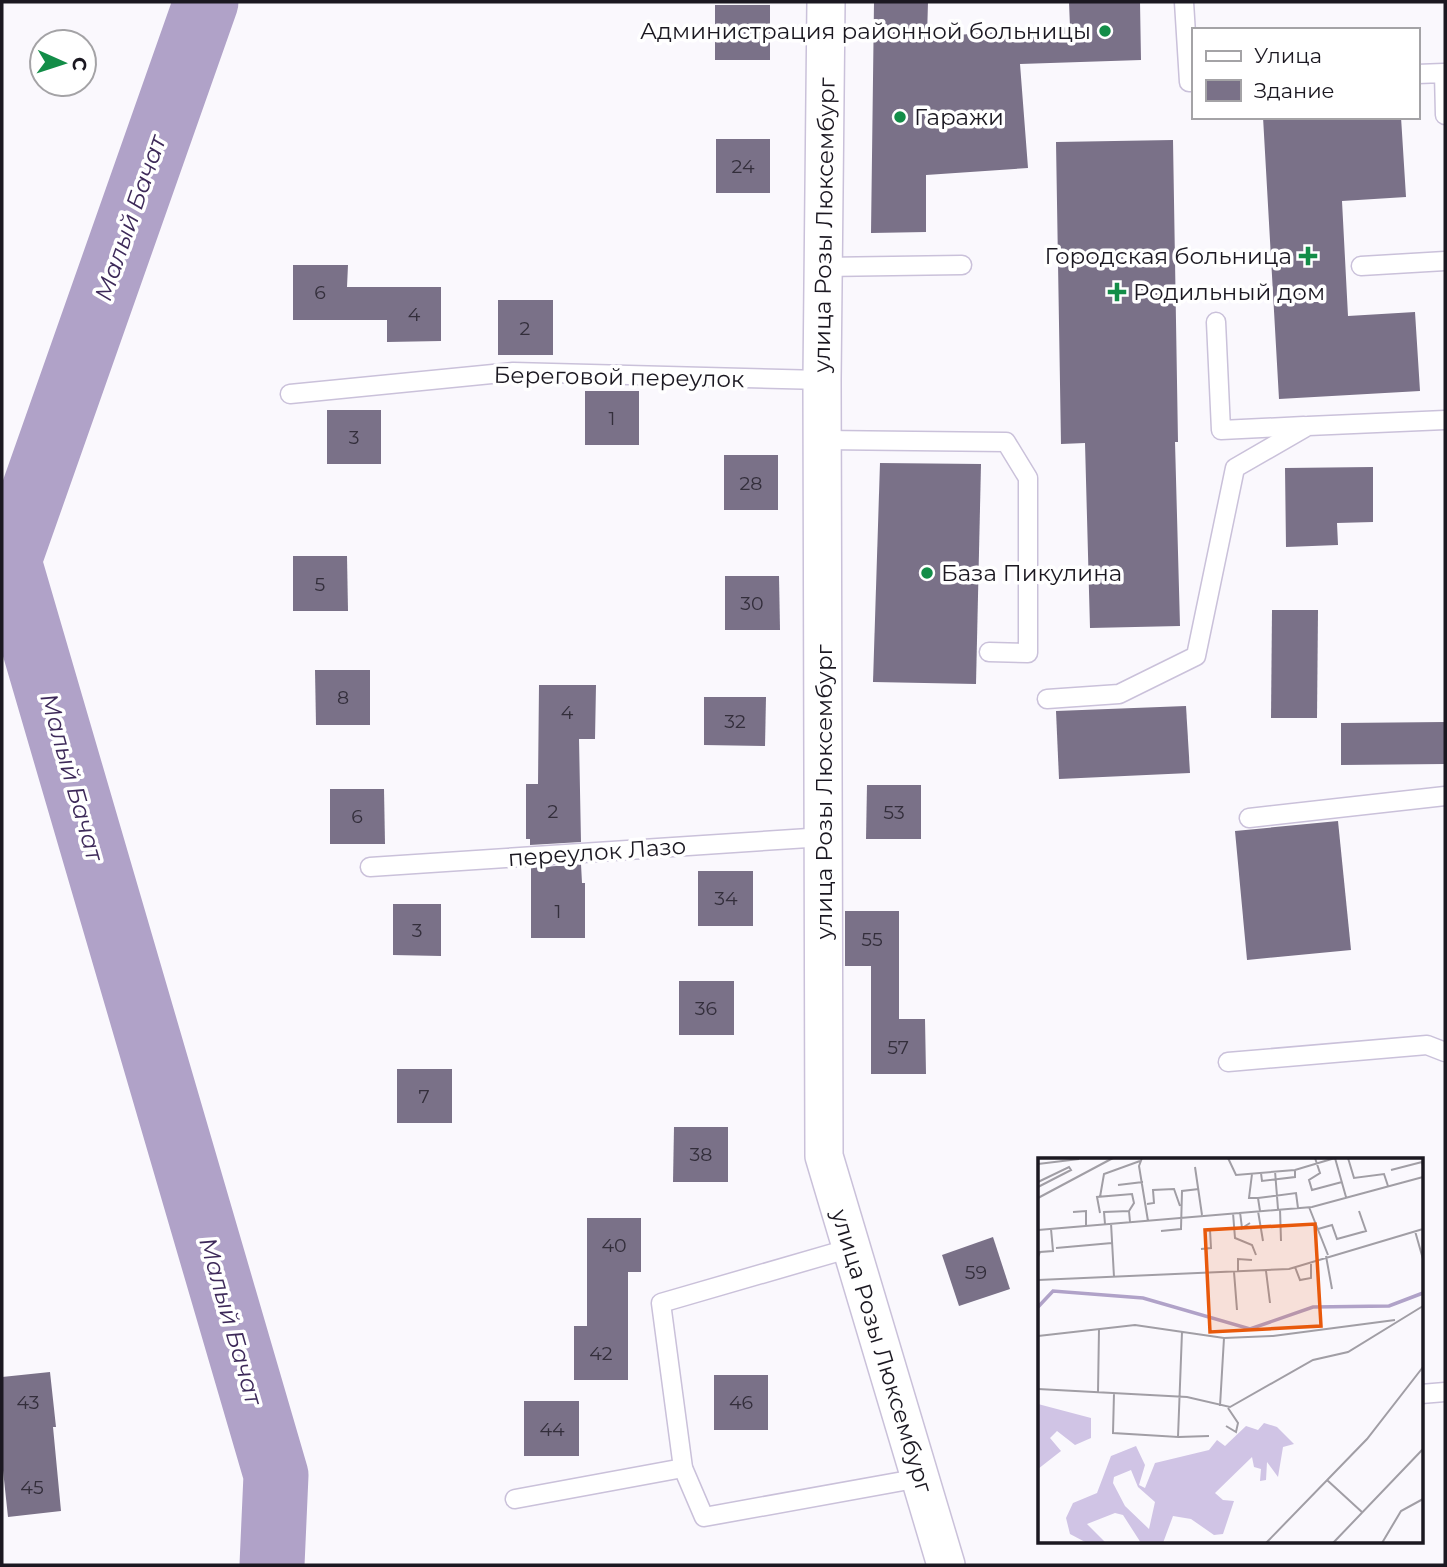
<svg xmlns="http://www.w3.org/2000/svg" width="1447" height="1567" viewBox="0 0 1447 1567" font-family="Montserrat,sans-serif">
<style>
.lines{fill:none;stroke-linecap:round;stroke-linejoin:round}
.river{stroke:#b0a2c8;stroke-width:65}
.building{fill:#7a7188}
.service-casing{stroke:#cac1da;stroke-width:21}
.minor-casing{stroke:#cac1da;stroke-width:40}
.service{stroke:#fff;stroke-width:18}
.minor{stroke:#fff;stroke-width:37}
.poi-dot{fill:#138d48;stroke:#fff;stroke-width:2.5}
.labels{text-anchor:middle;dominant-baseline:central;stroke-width:7;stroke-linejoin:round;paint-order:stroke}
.number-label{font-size:19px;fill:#332e3b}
.poi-label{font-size:23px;fill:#1b1821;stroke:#fff;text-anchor:start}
.street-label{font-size:23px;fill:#1b1821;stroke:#fff}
.water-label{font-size:24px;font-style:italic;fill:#3d2959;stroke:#fff}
.inset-river{fill:none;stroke:#b0a2c8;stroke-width:3.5}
.inset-road{fill:none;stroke:#a19ea5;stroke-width:2}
.view{fill:#e8590c;fill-opacity:0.15;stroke:#e8590c;stroke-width:3.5}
.inset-edge{fill:none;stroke:#1b1821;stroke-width:3.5}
</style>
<rect width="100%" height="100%" fill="#faf8fd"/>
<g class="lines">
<polyline class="river" points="206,2 9,561 276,1475 272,1565"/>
</g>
<g class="building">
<polygon points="874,2 928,2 927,37 1070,27 1069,2 1140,2 1141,60 1020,64 1028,168 926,175 926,232 871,233"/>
<rect x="715" y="5" width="55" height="55"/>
<polygon points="1263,117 1401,117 1406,197 1342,201 1348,316 1415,312 1420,391 1279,399"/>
<rect x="716" y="139" width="54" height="54"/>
<polygon points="1173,140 1178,442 1175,442 1180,626 1090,628 1085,443 1061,444 1056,142"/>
<polygon points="293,265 348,265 347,287 441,287 441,341 387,342 387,320 293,320"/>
<rect x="498" y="300" width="55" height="55"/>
<rect x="585" y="391" width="54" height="54"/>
<rect x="327" y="410" width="54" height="54"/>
<rect x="724" y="455" width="54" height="55"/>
<polygon points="880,463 981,464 976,684 873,682"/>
<polygon points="1373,467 1373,522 1337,523 1338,545 1286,547 1285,468"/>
<polygon points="293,556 347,556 348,611 293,611"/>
<polygon points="725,576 779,576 780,630 725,630"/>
<polygon points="1272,610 1318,610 1317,718 1271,718"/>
<polygon points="315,670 370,670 370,725 316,725"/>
<polygon points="539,685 596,685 595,739 579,739 581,842 530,845 530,839 526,839 526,784 538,784"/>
<polygon points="704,697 766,697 765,746 704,745"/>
<polygon points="1186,706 1190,773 1059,779 1056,711"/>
<polygon points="1445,722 1445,764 1341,765 1341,723"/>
<polygon points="867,785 921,785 921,839 866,839"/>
<polygon points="330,789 384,789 385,844 330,844"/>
<polygon points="1338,821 1351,950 1247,960 1235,831"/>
<polygon points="581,864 582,883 585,883 585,938 531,938 531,868"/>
<rect x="698" y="871" width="55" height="55"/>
<polygon points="393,904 441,904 441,956 393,955"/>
<polygon points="845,911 899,911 899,1019 925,1019 926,1074 871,1074 871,966 845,966"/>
<rect x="679" y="981" width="55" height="54"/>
<rect x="397" y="1069" width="55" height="54"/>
<polygon points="674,1127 728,1127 728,1182 673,1182"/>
<polygon points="587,1218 641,1218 641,1272 628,1272 628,1380 574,1380 574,1326 587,1326"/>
<polygon points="993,1237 1010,1289 959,1306 942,1255"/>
<polygon points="50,1372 56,1427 53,1427 61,1511 8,1517 2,1461 2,1377"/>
<rect x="714" y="1375" width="54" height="55"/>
<rect x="524" y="1401" width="55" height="55"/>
</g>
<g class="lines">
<defs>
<g id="service">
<polyline points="1184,2 1189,82 1193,82"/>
<polyline points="1417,74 1444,73 1445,115"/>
<polyline points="1361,266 1445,261"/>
<polyline points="823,267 962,265"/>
<polyline points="1216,322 1221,430 1304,426"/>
<polyline points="290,394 513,372 822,380"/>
<polyline points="823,440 1006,442 1028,478 1028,653 989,652"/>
<polyline points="1047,699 1119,694 1196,656 1235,468 1308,426 1445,420"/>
<polyline points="1249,818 1445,796"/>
<polyline points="370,867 824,837"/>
<polyline points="1228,1062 1427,1045 1445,1052"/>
<polyline points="851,1248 661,1303 683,1468 704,1517 920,1478"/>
<polyline points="1421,1394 1445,1392"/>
<polyline points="515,1499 683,1468"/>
</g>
<polyline id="minor" points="826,2 822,380 824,1156 946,1565"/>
</defs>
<use href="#service" class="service-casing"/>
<use href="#minor" class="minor-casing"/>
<use href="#service" class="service"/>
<use href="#minor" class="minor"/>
</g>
<g class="poi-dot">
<circle cx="1105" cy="31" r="7"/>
<circle cx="900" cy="117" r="7"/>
<path d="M1304.5 245.5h7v7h7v7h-7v7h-7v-7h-7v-7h7z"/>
<path d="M1113.5 281.5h7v7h7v7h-7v7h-7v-7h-7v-7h7z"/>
<circle cx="927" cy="573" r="7"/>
</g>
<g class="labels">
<g class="number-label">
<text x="743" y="166">24</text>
<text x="320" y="292">6</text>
<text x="414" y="314">4</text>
<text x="525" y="328">2</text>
<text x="612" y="418">1</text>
<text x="354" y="437">3</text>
<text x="751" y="483">28</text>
<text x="320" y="584">5</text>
<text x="752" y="603">30</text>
<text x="343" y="697">8</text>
<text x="567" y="712">4</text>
<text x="735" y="721">32</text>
<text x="553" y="811">2</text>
<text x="894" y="812">53</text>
<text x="357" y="816">6</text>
<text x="726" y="898">34</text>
<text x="558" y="911">1</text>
<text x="417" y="930">3</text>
<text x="872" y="939">55</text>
<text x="706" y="1008">36</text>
<text x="898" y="1047">57</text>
<text x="424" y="1096">7</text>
<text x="701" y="1154">38</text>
<text x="614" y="1245">40</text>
<text x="976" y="1272">59</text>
<text x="601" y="1353">42</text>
<text x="28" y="1402">43</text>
<text x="741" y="1402">46</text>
<text x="552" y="1429">44</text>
<text x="32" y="1487">45</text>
</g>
<g class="poi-label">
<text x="1091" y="31" text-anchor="end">Администрация районной больницы</text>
<text x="914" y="117">Гаражи</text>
<text x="1292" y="256" text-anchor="end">Городская больница</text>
<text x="1133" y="292">Родильный дом</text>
<text x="941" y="573">База Пикулина</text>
</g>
<g class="street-label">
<text transform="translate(824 225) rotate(-89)">улица Розы Люксембург</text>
<text transform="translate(619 377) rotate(1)">Береговой переулок</text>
<text transform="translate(824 792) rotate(-90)">улица Розы Люксембург</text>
<text transform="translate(597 852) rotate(-4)">переулок Лазо</text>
<text transform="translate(882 1351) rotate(73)">улица Розы Люксембург</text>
</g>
<g class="water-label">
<text transform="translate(130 218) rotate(-71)">Малый Бачат</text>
<text transform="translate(72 777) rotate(74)">Малый Бачат</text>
<text transform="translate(231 1321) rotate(74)">Малый Бачат</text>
</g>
</g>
<g transform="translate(1038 1158)">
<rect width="385" height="385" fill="#faf8fd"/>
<path d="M0 246 53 260V280L37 287 19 273 12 280 23 293 0 311ZM226 265 239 269 256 286 245 289 240 319 229 304 228 322 222 323 223 311 216 309 214 299 177 335 185 342 196 343 185 376 176 377 153 361 135 358 125 385H103L85 357 77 355 49 366 68 385H49L32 376 28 360 35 345 59 335 73 298 98 288 107 307 101 327 107 330 117 305 171 292 179 282 187 288 208 268 220 272ZM93 312 100 329 117 344 111 371 87 348 75 325 76 319Z" fill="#d0c4e5" fill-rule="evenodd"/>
<path class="inset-river" d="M0 149 15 133 105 140 212 171 275 149 351 148 385 135"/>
<path class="inset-road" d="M104 0 101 8 110 63M190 0 198 17 257 12 297 0M277 0 282 15 271 22 274 32 304 24M297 0 308 39M310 0 316 20 346 16 350 28M0 6 41 1M157 9 164 57M353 12 384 4 385 8M237 13 240 51M223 15 224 23 257 19V12M214 16 211 40H220L222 53M0 24 31 9 33 12 0 29M80 27 105 24M62 39 66 16 102 3M0 40 75 0M220 40 258 35 260 50M109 46 116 45 115 32 136 31 142 48M271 49 290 97M242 51 243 83M220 53 225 83M35 54 48 53V67M202 54 204 70 212 65M62 55 59 39 94 36 96 45 91 53M195 55 197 80 214 87 218 97M73 65 76 119M67 66 66 54 91 53 92 64M280 71 294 67 299 81 328 73 321 53M0 72 274 49 385 19M123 73 143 71 144 33 161 31M377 73 385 101M18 90 74 85M163 91 173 90 172 72 185 71M288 98 294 131M0 99 2 94 15 93 13 71M257 109 262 122 273 120V104M228 113 232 145M196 114 199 152M200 114V101L214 102M0 122 251 111 385 71M0 178 97 167 186 180 235 178 357 162M0 231 149 239 192 249 275 202 310 194 385 148M60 234 61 171M76 235 75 275 140 279 144 174M182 248 186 180M188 268 198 274 200 265 190 250M140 279 171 278M289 322 325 355M228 385 329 281 385 209M295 385 385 291M344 385 363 353 385 341"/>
<path class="view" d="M277 66 283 168 172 174 167 72Z"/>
<rect width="385" height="385" class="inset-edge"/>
</g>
<rect width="1447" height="1567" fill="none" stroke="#1b1821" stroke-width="7"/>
<rect x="1192" y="28" width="228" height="91" fill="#ffffff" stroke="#a4a3a6" stroke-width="2"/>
<rect x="1206" y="51" width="35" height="10" fill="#ffffff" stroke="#a4a3a6" stroke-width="2"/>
<text x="1254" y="63" font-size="21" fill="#1b1821">Улица</text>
<rect x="1206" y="80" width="35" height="21" fill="#7a7188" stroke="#a4a3a6" stroke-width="2"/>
<text x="1254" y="98" font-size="21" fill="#1b1821">Здание</text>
<g transform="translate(63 63) rotate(93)"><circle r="33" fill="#ffffff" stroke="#a4a3a6" stroke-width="2"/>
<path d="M0-5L12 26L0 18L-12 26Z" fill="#138d48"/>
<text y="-10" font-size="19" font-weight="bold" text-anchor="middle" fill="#1b1821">С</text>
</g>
</svg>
